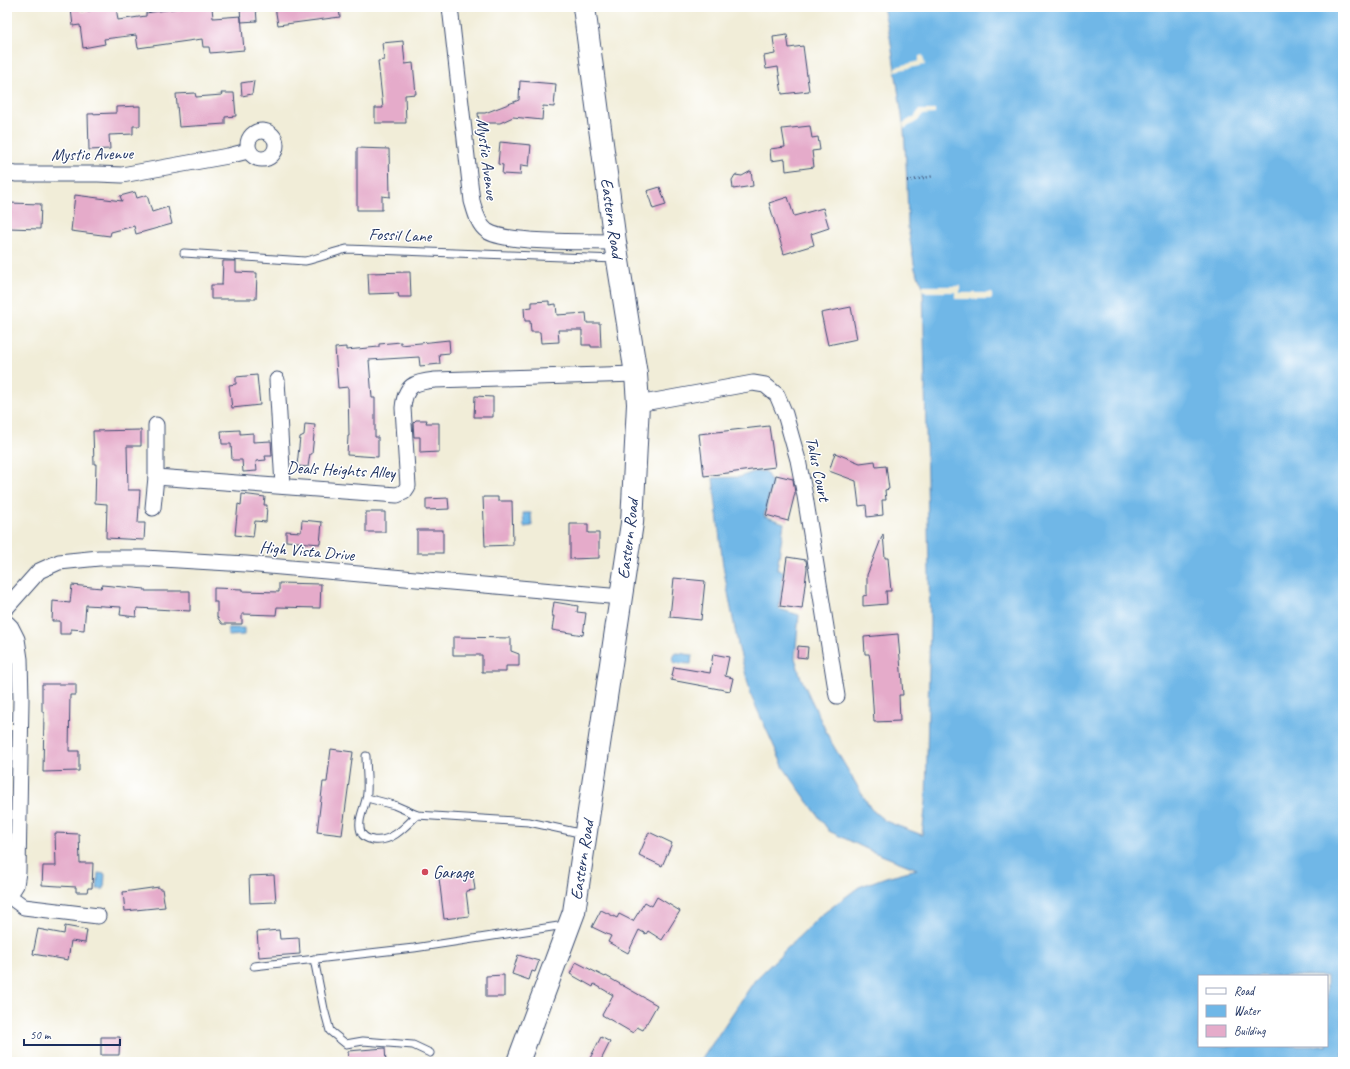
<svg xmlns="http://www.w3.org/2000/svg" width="1350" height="1069" viewBox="0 0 1350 1069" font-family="Caveat,sans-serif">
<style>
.water{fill:#6fb7e7;stroke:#4573a2;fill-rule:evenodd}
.pier{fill:#f1edd8}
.building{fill:#e5abca}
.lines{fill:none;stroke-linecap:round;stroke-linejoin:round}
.lane-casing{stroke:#3b4c70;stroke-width:9}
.street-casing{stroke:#3b4c70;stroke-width:17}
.highway-casing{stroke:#3b4c70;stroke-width:24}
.path{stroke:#3b4c70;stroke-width:2.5;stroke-dasharray:1 3;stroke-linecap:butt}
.lane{stroke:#fff;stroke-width:7}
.street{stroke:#fff;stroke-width:15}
.highway{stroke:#fff;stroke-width:22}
.poi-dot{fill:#d1495b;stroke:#fff;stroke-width:1.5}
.labels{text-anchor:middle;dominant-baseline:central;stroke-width:3;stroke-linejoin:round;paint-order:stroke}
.street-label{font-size:17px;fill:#1b2f5e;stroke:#fff}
.poi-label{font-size:17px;fill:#1b2f5e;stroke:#fff;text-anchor:start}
</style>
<rect width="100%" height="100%" fill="#fff"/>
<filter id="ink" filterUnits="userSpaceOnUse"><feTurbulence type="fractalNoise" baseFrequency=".025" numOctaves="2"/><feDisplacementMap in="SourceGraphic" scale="8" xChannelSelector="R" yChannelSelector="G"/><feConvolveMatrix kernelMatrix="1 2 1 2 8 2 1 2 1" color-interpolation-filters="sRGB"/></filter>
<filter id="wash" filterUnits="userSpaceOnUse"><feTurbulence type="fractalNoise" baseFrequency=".012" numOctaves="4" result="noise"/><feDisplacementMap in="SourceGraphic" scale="16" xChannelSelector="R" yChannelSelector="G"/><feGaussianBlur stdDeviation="0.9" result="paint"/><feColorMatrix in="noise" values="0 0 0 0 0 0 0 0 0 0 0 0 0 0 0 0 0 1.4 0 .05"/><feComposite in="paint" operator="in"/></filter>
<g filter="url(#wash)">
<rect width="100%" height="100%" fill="#f1edd8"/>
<g class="water">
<path d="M883 7H1343V1062H700L755 980 820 916 859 887 886 877 917 869 871 851 829 831 784 768 752 698 738 645 723 566 713 478 740 477 754 472 765 471 772 483 764 516 784 523 777 570 783 571 779 609 799 615 795 658 801 678 830 740 871 809 885 821 922 835 926 802 930 622 923 286 915 269 912 251 908 228 907 181 904 129 890 37ZM1199 976H1327V1046H1199Z"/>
<polygon points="523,513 531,513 532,526 524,527"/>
<polygon points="228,628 244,628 244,635 228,636"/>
<polygon points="677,653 692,655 691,664 675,663 673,660 674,655"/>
<polygon points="98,873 105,874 104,889 97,889"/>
</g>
<g class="pier">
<polygon points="923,55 925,65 895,71 895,67 919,61 919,56"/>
<polygon points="919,110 935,110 935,114 922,115 918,121 904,129 903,123 915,116"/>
<polygon points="923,286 960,286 960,293 992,293 992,299 955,299 955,292 923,292"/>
</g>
<g id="blocks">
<g class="building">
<polygon points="116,7 118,20 146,16 146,13 186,7 212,7 213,18 241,16 244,50 210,53 209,47 203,47 202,39 138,48 136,35 104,39 105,44 83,48 80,25 73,26 71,9 80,8 81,12"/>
<polygon points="240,7 256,7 257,21 241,22"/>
<polygon points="275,7 339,7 340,17 278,25"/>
<polygon points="787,35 789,48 803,46 809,91 782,94 778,67 766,69 764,56 775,54 773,37"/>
<polygon points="403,41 405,64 413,63 416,94 405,95 406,123 375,123 375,108 383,108 378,61 384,60 382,43"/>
<polygon points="254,81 252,94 242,96 241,83"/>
<polygon points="520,81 556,84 554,107 543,106 542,120 513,117 500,123 479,123 478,113 485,113 519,100"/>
<polygon points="195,93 196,97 222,95 221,93 234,93 236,116 225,117 225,124 179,127 176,94"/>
<polygon points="140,106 140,126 133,126 133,134 109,135 110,149 89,150 88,114 116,113 116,107"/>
<polygon points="810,126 812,138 818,137 820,150 812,151 814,167 786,171 785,159 771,161 770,149 785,147 782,129"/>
<polygon points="500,142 531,145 529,166 521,165 520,175 502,174 503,165 498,164"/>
<polygon points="357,148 389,149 390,197 382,196 382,210 357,210"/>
<polygon points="751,171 753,186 733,189 732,180 735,175 742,176"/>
<polygon points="660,187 666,205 653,209 647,191"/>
<polygon points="135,192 137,198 147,195 152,212 168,207 172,224 136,234 134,226 111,232 110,236 71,231 75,195 122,201 120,196"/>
<polygon points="788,197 794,216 823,208 829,228 811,234 814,245 784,254 769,203"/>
<polygon points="9,203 41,204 40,229 8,228"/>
<polygon points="223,261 236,261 236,272 257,273 256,299 211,299 211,285 222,285"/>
<polygon points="410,272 411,297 399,297 398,293 369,294 368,273"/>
<polygon points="549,301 549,305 556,304 557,315 586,313 587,323 600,323 601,347 591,347 591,345 582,345 582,330 558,330 559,342 541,343 540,332 531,332 530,321 525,321 524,308 532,307 532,302"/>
<polygon points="851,307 857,339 828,345 821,313"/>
<polygon points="449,340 450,353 439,354 440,364 420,366 419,357 369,360 372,398 375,398 375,437 378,437 378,457 347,455 348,436 349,436 348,387 338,388 335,348 346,347 346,350 379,347 379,344 401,342 401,345"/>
<polygon points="257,375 260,405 232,408 229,385 236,384 236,377"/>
<polygon points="475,396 493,397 493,417 474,417"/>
<polygon points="416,420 427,420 426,423 439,423 439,452 420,453 420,437 414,437 413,423"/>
<polygon points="305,424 315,425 312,454 310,454 308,467 297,466 300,437 304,435"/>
<polygon points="769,426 775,467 704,476 699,434"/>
<polygon points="141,430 141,446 127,446 128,490 140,490 138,523 145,523 144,540 106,538 107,504 95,503 96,464 94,464 93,431"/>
<polygon points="240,430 240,434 253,433 253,442 271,441 272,456 265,456 266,460 256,461 257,471 243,472 242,460 232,460 231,444 222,444 221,431"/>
<polygon points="835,453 860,463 875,461 876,467 886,466 889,489 885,490 886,500 882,500 883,515 867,517 866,505 859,506 856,481 829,471"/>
<polygon points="776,475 793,479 795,493 788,521 766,515"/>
<polygon points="242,494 265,497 264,505 267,505 266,522 255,521 253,537 235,535 238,504 241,505"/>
<polygon points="483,497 498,497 498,501 512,501 513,545 485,546"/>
<polygon points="448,498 449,509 426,510 426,499"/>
<rect x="366" y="512" width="19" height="20"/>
<polygon points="302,520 322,522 320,544 286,541 286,531 301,532"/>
<polygon points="570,524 588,524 588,533 599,533 599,558 570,559"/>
<rect x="417" y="530" width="26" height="23"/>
<polygon points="883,534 885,558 888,558 891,591 886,591 887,604 863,606 863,596 867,595 867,575"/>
<polygon points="787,557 806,560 807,568 802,609 780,606"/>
<polygon points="674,578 705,581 701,620 670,617"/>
<polygon points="279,583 321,584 320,608 277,607 276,615 242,614 242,624 222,624 217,617 217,602 214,602 214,588 242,589 242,591 279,592"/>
<polygon points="72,585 101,588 102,585 145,589 145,591 190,591 190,611 137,608 136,617 120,615 121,607 86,605 84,630 71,629 71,634 60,634 60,621 52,621 53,601 70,603"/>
<polygon points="554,602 578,606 577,612 586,613 583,635 552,630 554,616 552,616"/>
<polygon points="898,634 903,695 899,695 900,721 874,722 870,659 869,654 865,654 864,637"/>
<polygon points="453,637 511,638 511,651 519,654 519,666 506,666 506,672 482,672 482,655 453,655"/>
<polygon points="798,646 808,647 807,658 797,657"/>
<polygon points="713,654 729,657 725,676 733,678 730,691 671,680 674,667 710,673"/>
<polygon points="42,684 76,684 76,695 70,695 69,751 79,751 79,771 43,772 44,712 42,712"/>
<polygon points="331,749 353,752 342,835 317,832 323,782 327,782"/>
<polygon points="649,832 672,843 662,866 639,855"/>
<polygon points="55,833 79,834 80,863 93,863 92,888 88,888 87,892 76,892 76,887 42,885 43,866 56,866"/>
<polygon points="274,875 276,902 250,903 249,876"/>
<polygon points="473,875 475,890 466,891 469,916 444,919 439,878"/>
<polygon points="159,887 159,889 162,889 165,907 125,911 123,892"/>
<polygon points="657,897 680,911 662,940 648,931 646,934 639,930 628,953 608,942 611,936 592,927 601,910 617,918 619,914 633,921 645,902 652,906"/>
<polygon points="65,926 87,930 85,943 71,941 68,960 33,954 38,929 64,934"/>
<polygon points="279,930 280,939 299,938 300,954 259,957 257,932"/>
<polygon points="518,955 539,961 535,972 532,971 529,980 512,974"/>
<polygon points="576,962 605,977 606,976 657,1005 643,1030 637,1027 633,1033 602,1015 613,995 594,984 593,987 570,974"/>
<polygon points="504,975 504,997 486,997 486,976"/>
<polygon points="101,1037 120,1037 119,1055 101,1055"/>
<polygon points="601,1037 610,1042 600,1062 588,1062"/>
<polygon points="385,1048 386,1062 349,1062 348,1051"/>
</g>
</g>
</g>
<g filter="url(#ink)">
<use href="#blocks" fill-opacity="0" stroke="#3b4c70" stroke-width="1"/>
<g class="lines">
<defs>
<g id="lane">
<path d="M184 253 305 261C320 258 333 252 347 249L616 259"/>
<path d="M366 756C366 767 369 789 366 799 364 809 357 821 361 832 363 837 368 839 373 840 391 843 405 827 417 815"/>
<polyline points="367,798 394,805 417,815 529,822 584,834"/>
<polyline points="314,959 324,1009 330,1031 346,1044 363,1041 413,1045 430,1053"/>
<polyline points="254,966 414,948 565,925"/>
</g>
<g id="street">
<path d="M450 7 472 201C475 211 478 225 487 231 505 244 589 241 615 242"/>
<circle cx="262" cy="145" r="14"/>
<polyline points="7,172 16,174 98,174 122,175 228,156 248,151"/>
<polyline points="277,380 283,486"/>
<polyline points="638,404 753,383 765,385 777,395 785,414 798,460 805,496 837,696"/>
<path d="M156 477 397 495 404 492 408 486 403 408C405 385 414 382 435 380L636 374"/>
<polyline points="153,508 156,477 156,425"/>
<polyline points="7,607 39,571 59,562 99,558 145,558 246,564 621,597"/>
<polyline points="7,623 11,627 17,639 20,659 21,700 18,872 16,885 9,896"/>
<polyline points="7,896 9,896 24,907 98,916"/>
</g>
<polyline id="highway" points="518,1062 574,912 632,523 638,404 636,374 615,242 584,7"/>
</defs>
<use href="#lane" class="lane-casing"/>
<use href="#street" class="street-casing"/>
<use href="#highway" class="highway-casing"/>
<polyline class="path" points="907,181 934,176"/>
<use href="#lane" class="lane"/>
<use href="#street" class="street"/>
<use href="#highway" class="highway"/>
</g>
</g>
<circle class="poi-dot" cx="425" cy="872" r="4"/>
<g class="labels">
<g class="street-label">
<text transform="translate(92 154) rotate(-1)">Mystic Avenue</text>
<text transform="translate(487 159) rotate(83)">Mystic Avenue</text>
<text transform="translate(612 218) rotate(82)">Eastern Road</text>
<text transform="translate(400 235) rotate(2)">Fossil Lane</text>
<text transform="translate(818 469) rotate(78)">Talus Court</text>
<text transform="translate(341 470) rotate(3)">Deals Heights Alley</text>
<text transform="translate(628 539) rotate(-83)">Eastern Road</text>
<text transform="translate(307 551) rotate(5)">High Vista Drive</text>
<text transform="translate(582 860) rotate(-81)">Eastern Road</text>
</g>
<g class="poi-label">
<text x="433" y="872">Garage</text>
</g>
</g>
<rect width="1350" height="1069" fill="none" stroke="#fff" stroke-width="24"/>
<rect x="1198" y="975" width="130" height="72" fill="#ffffff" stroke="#a4acbf"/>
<rect x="1206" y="988" width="20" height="6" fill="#ffffff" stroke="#a4acbf"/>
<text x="1234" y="995" font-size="12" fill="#1b2f5e">Road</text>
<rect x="1206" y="1005" width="20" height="12" fill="#6fb7e7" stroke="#a4acbf"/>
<text x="1234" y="1015" font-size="12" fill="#1b2f5e">Water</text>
<rect x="1206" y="1025" width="20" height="12" fill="#e5abca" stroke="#a4acbf"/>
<text x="1234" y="1035" font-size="12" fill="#1b2f5e">Building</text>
<path d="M24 1039v6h96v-6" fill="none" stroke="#1b2f5e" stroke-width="2"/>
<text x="30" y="1039" font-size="12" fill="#1b2f5e" stroke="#ffffff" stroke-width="3" paint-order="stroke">50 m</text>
</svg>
